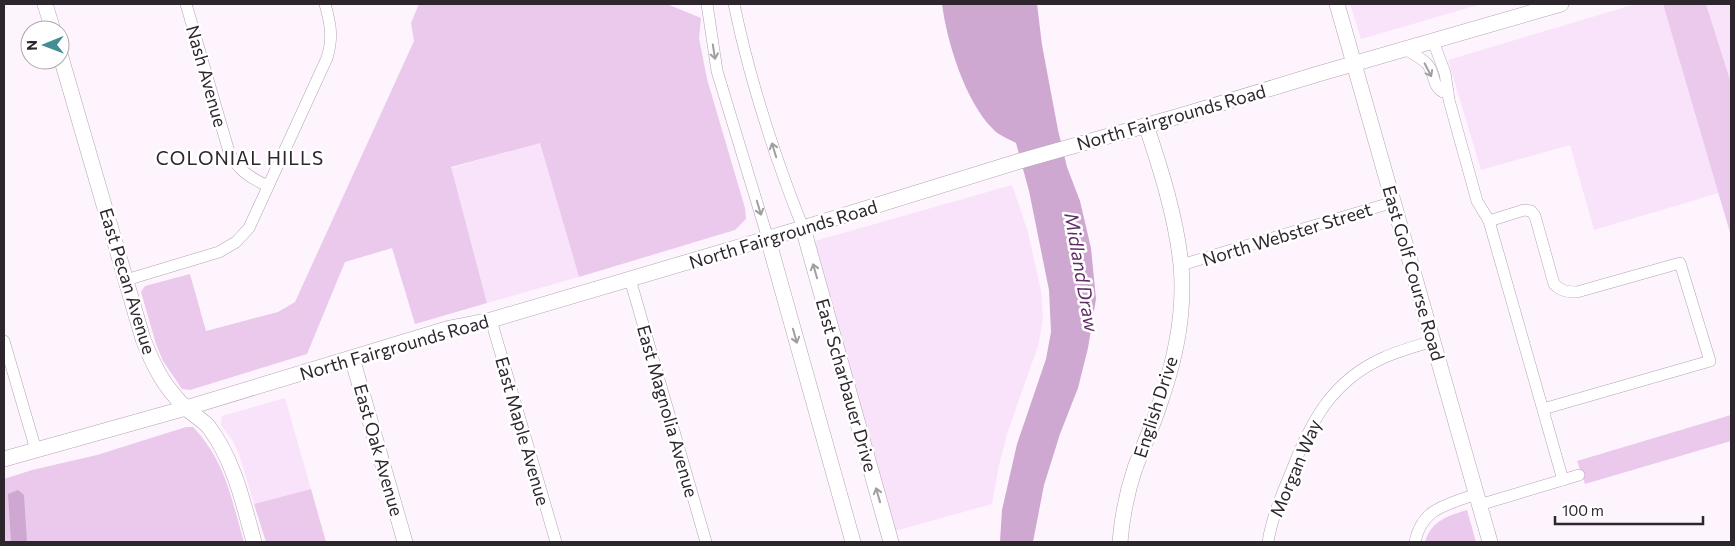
<svg xmlns="http://www.w3.org/2000/svg" width="1735" height="546" viewBox="0 0 1735 546" font-family="Commissioner,sans-serif">
<style>
.built{fill:#f9e3fa}
.green{fill:#eac9ec}
.water{fill:#cfa8d2}
.lines{fill:none;stroke-linecap:round;stroke-linejoin:round}
.street-casing{stroke:#b3a4b4;stroke-width:12}
.secondary-casing{stroke:#b3a4b4;stroke-width:16}
.street{stroke:#fff;stroke-width:11}
.secondary{stroke:#fff;stroke-width:15}
.oneway{stroke:#a09ea0}
.labels{text-anchor:middle;dominant-baseline:central;stroke-width:5;stroke-linejoin:round;paint-order:stroke}
.street-label{font-size:18px;fill:#2d272d;stroke:#fff}
.neighbourhood-label{font-size:19px;letter-spacing:1px;fill:#2d272d;stroke:#fff}
.water-label{font-size:19px;font-style:italic;fill:#5f2f64;stroke:#fff}
</style>
<rect width="100%" height="100%" fill="#fef4fe"/>
<g class="built">
<polygon points="1350,4 1482,4 1361,39"/>
<polygon points="1636,4 1663,4 1719,193 1594,230 1570,145 1481,170 1448,60"/>
<polygon points="1706,4 1731,4 1731,83"/>
<polygon points="540,142 579,277 487,303 451,168"/>
<polygon points="1012,185 1028,232 1041,291 1043,317 1039,343 1008,431 999,465 992,504 895,531 813,248 815,241"/>
<polygon points="285,398 311,489 254,504 239,454 232,440 221,425 222,416"/>
</g>
<g class="green">
<polygon points="419,4 667,4 701,18 699,38 707,79 745,208 746,219 735,230 579,277 540,143 451,167 487,303 415,324 392,248 345,262 307,354 190,390 182,389 163,361 156,344 141,292 145,286 190,274 206,331 278,312 295,302 414,41 411,23"/>
<polygon points="1663,4 1706,4 1731,83 1731,236"/>
<polygon points="1731,415 1731,441 1585,484 1577,461"/>
<path d="M186 427H193C226 462 231 498 244 542H4V479L32 470 97 455Z"/>
<polygon points="311,489 326,542 266,542 254,504"/>
<path d="M1467 510 1476 542H1425C1431 521 1447 516 1467 510Z"/>
</g>
<g class="water">
<path d="M942 4H1037L1042 45 1058 130 1067 167 1080 201 1091 248 1096 299 1088 348 1078 388 1060 434 1044 485 1033 542H1000L1002 510 1017 444 1046 359 1051 332 1049 290 1029 191 1016 143C1009 139 998 135 993 129 965 101 947 42 942 4Z"/>
<polygon points="18,490 24,495 27,542 11,542 8,494"/>
</g>
<g class="lines">
<defs>
<g id="street">
<path d="M186 4 229 152C238 170 250 178 268 186"/>
<polyline points="707,4 717,71 768,239"/>
<path d="M734 4C750 81 774 155 803 228"/>
<polyline points="1433,41 1445,73 1449,100 1477,201 1489,221 1563,480"/>
<path d="M1405 49C1413 54 1422 58 1428 65 1435 74 1432 86 1443 92L1448 91"/>
<path d="M1489 221 1524 210 1531 211 1535 216 1554 284C1561 291 1567 292 1577 292L1680 263 1710 361 1543 409"/>
<polyline points="1181,265 1394,202"/>
<polyline points="630,279 706,542"/>
<path d="M126 280 219 252 236 242 249 228 327 58C333 38 331 25 325 4"/>
<polyline points="491,320 556,542"/>
<polyline points="4,341 36,450"/>
<polyline points="1479,505 1579,475"/>
<path d="M1268 542C1272 517 1282 494 1292 470 1311 421 1332 381 1383 358 1398 351 1416 346 1433 341"/>
<path d="M1415 542C1422 507 1448 505 1476 494"/>
</g>
<g id="secondary">
<polyline points="45,4 53,30"/>
<polyline points="1337,4 1490,542"/>
<path d="M60 54 143 339C153 365 164 387 185 407 192 414 201 419 208 426 234 460 243 502 254 542"/>
<polyline points="803,228 891,542"/>
<polyline points="768,239 853,542"/>
<polyline points="352,358 405,542"/>
<polyline points="4,459 186,408 450,328 491,320 803,228 1020,161 1183,115 1318,74 1561,4"/>
<path d="M1120 542C1122 517 1127 492 1135 468 1144 444 1155 421 1162 397 1176 356 1185 309 1181 265 1176 217 1161 170 1146 125"/>
</g>
</defs>
<use href="#street" class="street-casing"/>
<use href="#secondary" class="secondary-casing"/>
<use href="#street" class="street"/>
<use href="#secondary" class="secondary"/>
</g>
<defs><path id="oneway-shaft" d="M-6 0H5M1.5-3L5.5 0L1.5 3" fill="none" stroke-width="1.6" stroke-linecap="round" stroke-linejoin="round" transform="scale(1.25)"/></defs>
<g class="oneway">
<use href="#oneway-shaft" transform="translate(714 52) rotate(81)"/>
<use href="#oneway-shaft" transform="translate(1428 70) rotate(63)"/>
<use href="#oneway-shaft" transform="translate(774 150) rotate(-107)"/>
<use href="#oneway-shaft" transform="translate(759 208) rotate(73)"/>
<use href="#oneway-shaft" transform="translate(815 271) rotate(-106)"/>
<use href="#oneway-shaft" transform="translate(795 336) rotate(74)"/>
<use href="#oneway-shaft" transform="translate(878 495) rotate(-106)"/>
</g>
<g class="labels">
<g class="street-label">
<text transform="translate(207 76) rotate(74)">Nash Avenue</text>
<text transform="translate(1171 117) rotate(-16)">North Fairgrounds Road</text>
<text transform="translate(783 234) rotate(-17)">North Fairgrounds Road</text>
<text transform="translate(1287 234) rotate(-17)">North Webster Street</text>
<text transform="translate(1414 273) rotate(74)">East Golf Course Road</text>
<text transform="translate(128 281) rotate(73)">East Pecan Avenue</text>
<text transform="translate(394 347) rotate(-16)">North Fairgrounds Road</text>
<text transform="translate(847 385) rotate(74)">East Scharbauer Drive</text>
<text transform="translate(1155 407) rotate(-72)">English Drive</text>
<text transform="translate(668 411) rotate(74)">East Magnolia Avenue</text>
<text transform="translate(523 431) rotate(74)">East Maple Avenue</text>
<text transform="translate(379 450) rotate(74)">East Oak Avenue</text>
<text transform="translate(1295 468) rotate(-67)">Morgan Way</text>
</g>
<g class="neighbourhood-label">
<text x="240" y="157">COLONIAL HILLS</text>
</g>
<g class="water-label">
<text transform="translate(1082 272) rotate(80)">Midland Draw</text>
</g>
</g>
<rect width="1735" height="546" fill="none" stroke="#2d272d" stroke-width="10"/>
<g transform="translate(45 45) rotate(269)"><circle r="24" fill="#ffffff" stroke="#aba9ab"/>
<path d="M0-4L9 19L0 12L-9 19Z" fill="#458d93"/>
<text y="-8" font-size="14" font-weight="bold" text-anchor="middle" fill="#2d272d">N</text>
</g>
<path d="M1555 516v8h148v-8" fill="none" stroke="#2d272d" stroke-width="2.5"/>
<text x="1562" y="516" font-size="15" fill="#2d272d" stroke="#ffffff" stroke-width="4" paint-order="stroke">100 m</text>
</svg>
